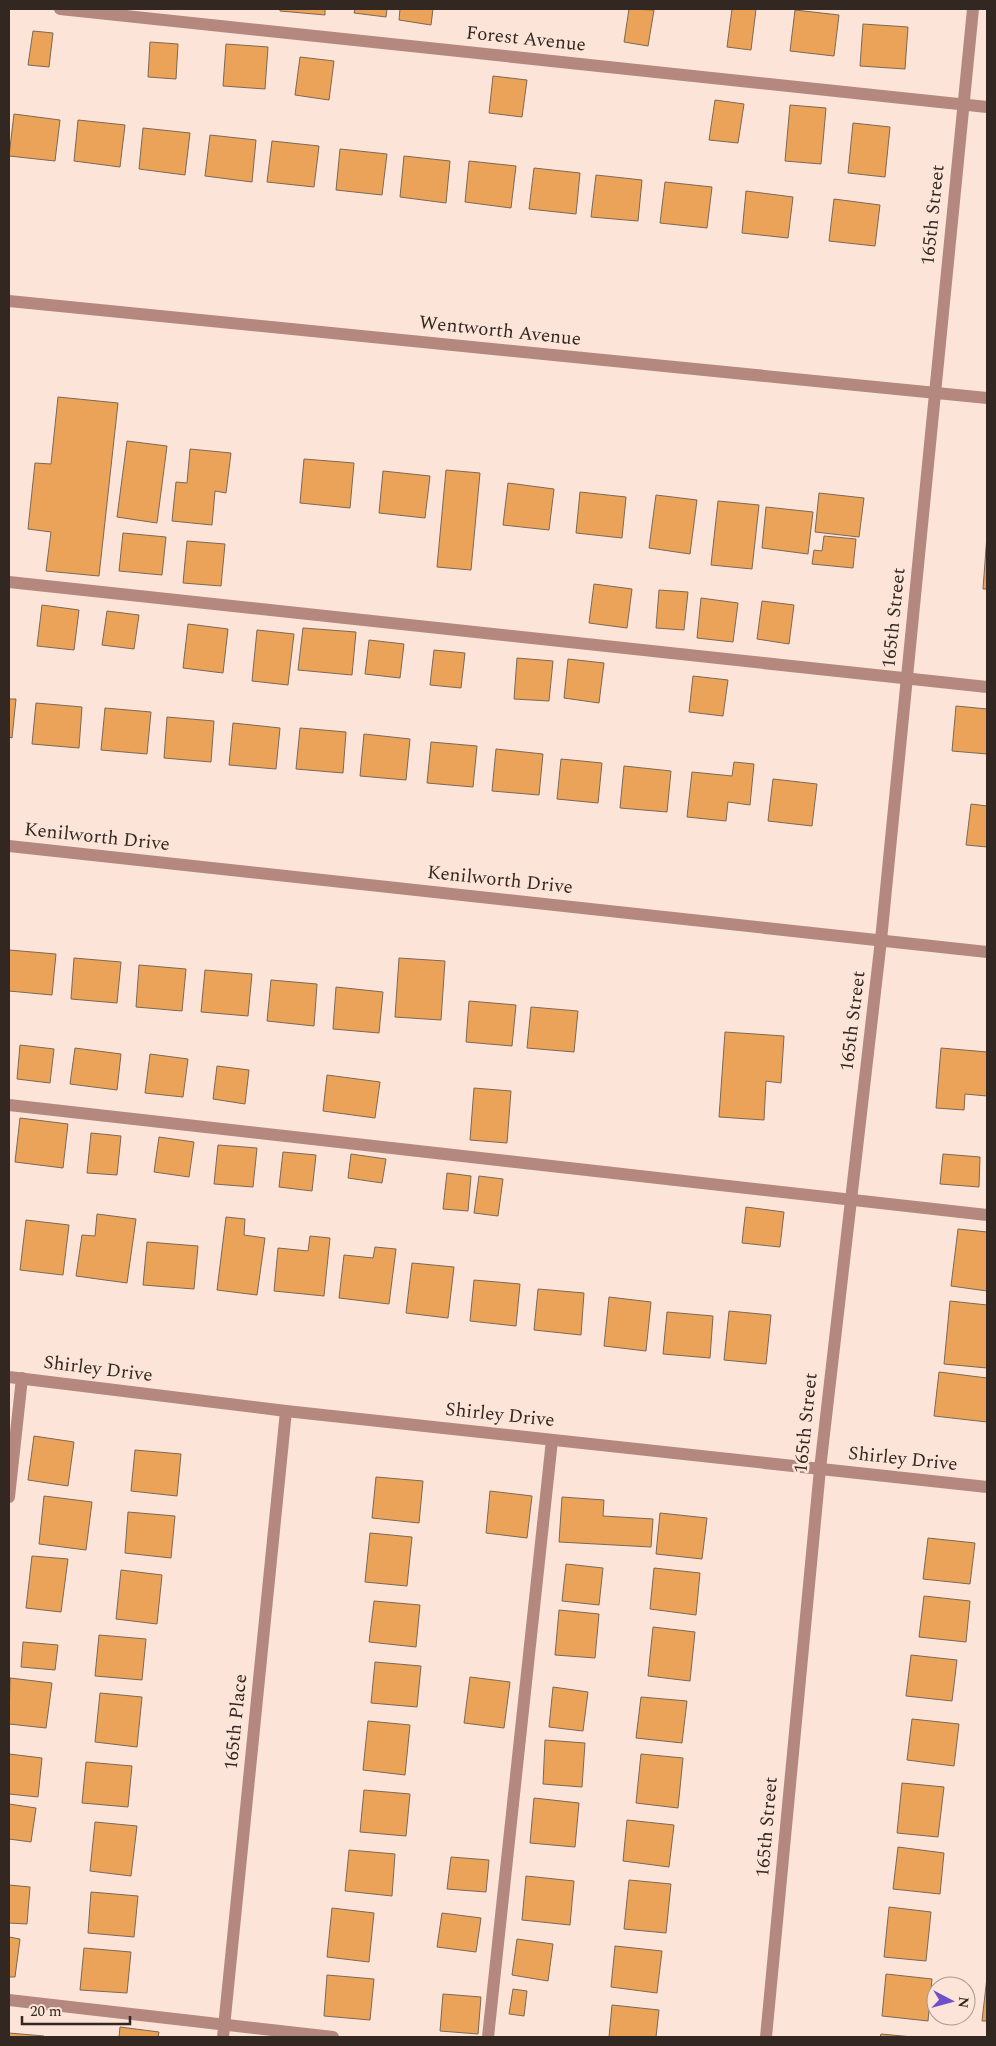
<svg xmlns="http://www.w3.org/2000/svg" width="996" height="2046" viewBox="0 0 996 2046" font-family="Spectral,serif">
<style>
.building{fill:#eaa359;stroke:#7c6854}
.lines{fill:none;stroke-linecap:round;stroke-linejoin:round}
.minor{stroke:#b4887e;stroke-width:12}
.labels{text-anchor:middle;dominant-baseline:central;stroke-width:5;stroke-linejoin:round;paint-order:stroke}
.street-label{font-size:19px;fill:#322721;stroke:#fce5d8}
</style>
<rect width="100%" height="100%" fill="#fce5d8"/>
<g class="building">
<polygon points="280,9 325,9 325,15 280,11"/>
<polygon points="355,9 387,9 386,17 354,13"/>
<polygon points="400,9 433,9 431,25 399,20"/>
<polygon points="629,9 654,10 648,46 624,42"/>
<polygon points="732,9 756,9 751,50 727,47"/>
<polygon points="795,10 839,15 834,56 790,51"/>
<polygon points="863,24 908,27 905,69 860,66"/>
<polygon points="33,31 53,33 49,67 28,65"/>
<polygon points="150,42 178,44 176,79 148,77"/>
<polygon points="226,44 268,47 265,89 223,86"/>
<polygon points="300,57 334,61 329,100 295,95"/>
<polygon points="493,76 527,80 522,117 489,113"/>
<polygon points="715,100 744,104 738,143 709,140"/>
<polygon points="790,105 826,108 821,164 785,161"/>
<polygon points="14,114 60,120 55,161 9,156"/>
<polygon points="78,120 125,125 120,167 74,161"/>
<polygon points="853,123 890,127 885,177 848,173"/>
<polygon points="143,128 190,133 185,175 139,169"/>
<polygon points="210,135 256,140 252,182 205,176"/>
<polygon points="272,141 319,146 314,187 267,182"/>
<polygon points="340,149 387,154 382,195 336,190"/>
<polygon points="404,156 450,161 446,203 400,197"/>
<polygon points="469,161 516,166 511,208 465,202"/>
<polygon points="534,168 580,173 576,214 529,209"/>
<polygon points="596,175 642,180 638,221 591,217"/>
<polygon points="665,182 712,187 707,228 660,223"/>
<polygon points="746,191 793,197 788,238 742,233"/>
<polygon points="834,199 880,205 875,246 829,241"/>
<polygon points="58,397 118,403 99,576 46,571 51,532 28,529 35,463 51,464"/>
<polygon points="127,441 167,446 157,523 117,517"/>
<polygon points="190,449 231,453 226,493 215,491 212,525 172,521 176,482 187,483"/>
<polygon points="304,459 354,463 350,508 300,503"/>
<polygon points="446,470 480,473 471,570 437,567"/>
<polygon points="383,471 430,476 425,518 379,513"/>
<polygon points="508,483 554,489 549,530 503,525"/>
<polygon points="580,492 626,497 622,538 576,533"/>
<polygon points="819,493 864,498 859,537 815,532"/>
<polygon points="656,495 697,500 690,554 649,548"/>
<polygon points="718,501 759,505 752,569 711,565"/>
<polygon points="766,507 813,512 808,554 762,548"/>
<polygon points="123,533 166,537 162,575 119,571"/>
<polygon points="987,535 987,589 983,589"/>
<polygon points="824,536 856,539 853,568 812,564 814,550 822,551"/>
<polygon points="187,541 225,544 221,586 183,583"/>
<polygon points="594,584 632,589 627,628 589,623"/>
<polygon points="659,590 688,592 684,630 656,628"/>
<polygon points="701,598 738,603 733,642 697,638"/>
<polygon points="762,601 794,605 789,644 757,639"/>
<polygon points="42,605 79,610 74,650 37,646"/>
<polygon points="107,611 139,615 134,649 102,645"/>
<polygon points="188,624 228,629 223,673 183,668"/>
<polygon points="303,628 356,632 352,675 298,670"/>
<polygon points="257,630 294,634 288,685 252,681"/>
<polygon points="369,640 404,644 400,678 365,674"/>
<polygon points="434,650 465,653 461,688 430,685"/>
<polygon points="517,658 553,661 549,701 514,699"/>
<polygon points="568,659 604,663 599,703 564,698"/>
<polygon points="693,676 728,680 723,716 689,712"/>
<polygon points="9,699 16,699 12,738 9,737"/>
<polygon points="36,703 82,707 79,748 32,744"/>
<polygon points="956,706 987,709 987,754 952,751"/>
<polygon points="105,708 151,712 147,754 101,750"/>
<polygon points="167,717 214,721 211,762 164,758"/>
<polygon points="233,723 280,728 276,769 229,765"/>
<polygon points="300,728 346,732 343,773 296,769"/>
<polygon points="364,734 410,739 406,780 360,776"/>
<polygon points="431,742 477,746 473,787 427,783"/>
<polygon points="496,749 543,754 539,795 492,791"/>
<polygon points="561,759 602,763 598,803 557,799"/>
<polygon points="734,762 754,764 750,805 728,802 726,821 687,817 692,772 732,776"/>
<polygon points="624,766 671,771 667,812 620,808"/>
<polygon points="773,779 817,784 812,826 768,821"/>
<polygon points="971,804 987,806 987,847 966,845"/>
<polygon points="9,950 56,954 52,995 9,991"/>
<polygon points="74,958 121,962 117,1003 71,999"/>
<polygon points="399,958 445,961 441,1020 395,1017"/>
<polygon points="139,965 186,969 182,1011 136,1007"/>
<polygon points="205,970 252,974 248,1016 201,1012"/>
<polygon points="271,980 317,984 314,1026 267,1021"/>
<polygon points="336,987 383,992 379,1033 333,1029"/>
<polygon points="469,1001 516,1005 512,1046 466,1042"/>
<polygon points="531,1007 578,1011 574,1052 527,1048"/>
<polygon points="725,1032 784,1036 781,1083 766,1081 764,1120 719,1117"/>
<polygon points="20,1045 54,1049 50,1083 17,1079"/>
<polygon points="75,1048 121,1054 117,1090 70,1084"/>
<polygon points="941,1048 987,1052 987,1096 965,1094 964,1110 936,1108"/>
<polygon points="150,1054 188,1059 183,1097 145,1093"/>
<polygon points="217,1066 249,1070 245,1104 213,1099"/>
<polygon points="327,1075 380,1082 375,1118 323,1111"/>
<polygon points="474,1088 511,1091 507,1143 470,1140"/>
<polygon points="20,1118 68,1124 63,1168 15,1162"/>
<polygon points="91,1133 121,1136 117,1175 87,1173"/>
<polygon points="159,1137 194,1142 189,1177 154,1172"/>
<polygon points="218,1145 257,1148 253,1187 214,1184"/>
<polygon points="283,1152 316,1155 312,1191 279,1187"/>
<polygon points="351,1154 386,1159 382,1183 348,1178"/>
<polygon points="943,1154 980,1157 979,1187 940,1184"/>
<polygon points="447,1173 471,1176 468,1211 443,1209"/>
<polygon points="479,1176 503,1179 498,1216 474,1213"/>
<polygon points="746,1207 784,1212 780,1247 742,1243"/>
<polygon points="97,1214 136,1219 127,1283 76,1276 82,1235 95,1236"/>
<polygon points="226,1217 245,1219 244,1235 265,1238 257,1295 217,1290"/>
<polygon points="26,1220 69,1225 63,1275 20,1270"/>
<polygon points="958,1229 987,1232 987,1291 951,1286"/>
<polygon points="310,1236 330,1238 324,1296 274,1291 278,1248 308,1251"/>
<polygon points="147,1242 198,1246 194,1289 143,1285"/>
<polygon points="375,1247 396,1249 389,1304 339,1298 344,1255 373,1258"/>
<polygon points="412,1263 454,1267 448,1318 406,1313"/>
<polygon points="474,1280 520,1284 516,1326 470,1321"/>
<polygon points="538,1289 584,1293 581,1335 534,1330"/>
<polygon points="609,1297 651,1302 646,1351 604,1346"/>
<polygon points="950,1301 987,1305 987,1368 944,1364"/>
<polygon points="729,1311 771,1315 766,1364 724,1360"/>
<polygon points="667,1312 713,1316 710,1358 663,1354"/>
<polygon points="939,1372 987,1378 987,1422 934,1416"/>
<polygon points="34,1436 74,1442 68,1486 28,1480"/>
<polygon points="135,1450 181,1454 177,1496 131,1491"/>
<polygon points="376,1477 423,1481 419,1523 372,1518"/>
<polygon points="490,1491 532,1496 527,1538 486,1533"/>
<polygon points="44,1496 92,1502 86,1550 39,1544"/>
<polygon points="562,1497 604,1500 603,1516 653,1519 651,1547 559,1542"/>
<polygon points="128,1512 175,1516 171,1558 125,1553"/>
<polygon points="660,1513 707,1518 702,1559 656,1554"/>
<polygon points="370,1533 412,1537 407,1586 365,1582"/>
<polygon points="928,1538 975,1543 970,1584 923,1579"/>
<polygon points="32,1556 68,1559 61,1612 26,1608"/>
<polygon points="566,1564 603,1568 599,1605 562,1601"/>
<polygon points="654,1568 700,1573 696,1615 650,1609"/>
<polygon points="121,1570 162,1575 157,1624 116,1619"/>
<polygon points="924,1596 970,1601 966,1642 919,1637"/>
<polygon points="374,1601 420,1605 416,1647 369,1642"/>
<polygon points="559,1610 599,1614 595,1658 555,1655"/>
<polygon points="653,1627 695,1632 690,1681 648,1676"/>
<polygon points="99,1635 146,1639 142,1680 95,1676"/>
<polygon points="23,1642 58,1645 55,1670 21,1667"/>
<polygon points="911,1655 957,1660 952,1701 906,1696"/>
<polygon points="375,1662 421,1666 417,1707 371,1703"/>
<polygon points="470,1677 510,1682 504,1728 464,1723"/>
<polygon points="10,1678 52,1683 46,1728 9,1724"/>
<polygon points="553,1687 588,1692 583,1731 549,1727"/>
<polygon points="100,1693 142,1697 137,1747 95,1742"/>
<polygon points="641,1697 687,1701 682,1743 636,1738"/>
<polygon points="912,1719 959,1724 954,1766 907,1760"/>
<polygon points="368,1721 410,1725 405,1775 363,1770"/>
<polygon points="545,1740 585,1743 582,1787 543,1784"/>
<polygon points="9,1754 42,1758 38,1797 9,1794"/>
<polygon points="641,1754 683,1758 678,1808 636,1803"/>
<polygon points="86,1762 132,1766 128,1807 82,1803"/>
<polygon points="902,1783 944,1787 938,1837 897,1833"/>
<polygon points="364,1790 410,1794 406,1836 360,1832"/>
<polygon points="534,1798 579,1803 575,1847 530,1843"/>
<polygon points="9,1804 36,1808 31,1842 9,1839"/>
<polygon points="627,1820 674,1825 669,1867 623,1861"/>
<polygon points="95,1822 137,1826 131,1876 90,1871"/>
<polygon points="898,1847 944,1853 940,1894 893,1889"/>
<polygon points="349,1850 395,1854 392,1896 345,1891"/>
<polygon points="451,1857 489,1860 486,1892 447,1889"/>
<polygon points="526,1876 574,1881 570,1925 522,1920"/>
<polygon points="629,1880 671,1884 666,1933 624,1929"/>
<polygon points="9,1885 30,1887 27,1924 9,1923"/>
<polygon points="91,1892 138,1896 134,1937 88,1933"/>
<polygon points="889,1907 931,1912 926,1961 884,1957"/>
<polygon points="332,1908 374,1913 369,1962 327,1957"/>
<polygon points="442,1913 481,1918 476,1952 437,1947"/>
<polygon points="9,1937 20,1939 15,1977 9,1977"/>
<polygon points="517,1939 553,1944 548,1981 512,1975"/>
<polygon points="615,1946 662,1951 657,1993 611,1987"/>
<polygon points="84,1948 131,1952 127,1993 80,1990"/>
<polygon points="886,1974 932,1979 928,2021 882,2016"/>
<polygon points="327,1975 374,1979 370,2020 324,2016"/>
<polygon points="987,1977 987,2021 982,2021"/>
<polygon points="513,1989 527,1991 524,2016 509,2014"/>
<polygon points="443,1994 481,1997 478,2034 440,2031"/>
<polygon points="612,2005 659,2010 656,2037 609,2037"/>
<polygon points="120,2027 159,2032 158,2037 119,2037"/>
<polygon points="9,2033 44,2036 44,2037 9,2037"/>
<polygon points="881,2034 913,2037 880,2037"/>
</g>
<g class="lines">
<g class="minor">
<polyline points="60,9 987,107"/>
<polyline points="9,301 987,398"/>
<polyline points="9,582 987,687"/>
<polyline points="9,846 987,952"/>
<polyline points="9,1105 987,1215"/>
<polyline points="9,1377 286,1411 987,1487"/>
<polyline points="9,1497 22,1378"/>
<polyline points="9,2000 333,2037"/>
<polyline points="223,2037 286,1411"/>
<polyline points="488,2037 552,1440"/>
<polyline points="766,2037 820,1469 881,940 973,9"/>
</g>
</g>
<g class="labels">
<g class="street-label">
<text transform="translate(526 39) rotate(6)">Forest Avenue</text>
<text transform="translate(933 215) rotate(-84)">165th Street</text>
<text transform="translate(500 331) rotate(6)">Wentworth Avenue</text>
<text transform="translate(894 618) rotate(-84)">165th Street</text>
<text transform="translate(97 837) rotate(6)">Kenilworth Drive</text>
<text transform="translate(500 880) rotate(6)">Kenilworth Drive</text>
<text transform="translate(853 1021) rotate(-83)">165th Street</text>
<text transform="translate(98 1369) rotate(7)">Shirley Drive</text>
<text transform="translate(500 1415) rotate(6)">Shirley Drive</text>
<text transform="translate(806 1423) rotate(-84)">165th Street</text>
<text transform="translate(903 1459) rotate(6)">Shirley Drive</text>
<text transform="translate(236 1722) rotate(-84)">165th Place</text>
<text transform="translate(767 1827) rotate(-85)">165th Street</text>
</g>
</g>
<rect width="996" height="2046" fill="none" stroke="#322721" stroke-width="20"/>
<g transform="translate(951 2001) rotate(96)"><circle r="24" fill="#fce5d8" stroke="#ab998f"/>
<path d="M0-4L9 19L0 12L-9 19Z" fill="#6f50ca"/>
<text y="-8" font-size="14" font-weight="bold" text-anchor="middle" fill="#322721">N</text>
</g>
<path d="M22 2016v8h108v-8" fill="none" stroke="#322721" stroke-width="2.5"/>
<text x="30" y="2016" font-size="15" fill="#322721" stroke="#fce5d8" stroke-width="4" paint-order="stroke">20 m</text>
</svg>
